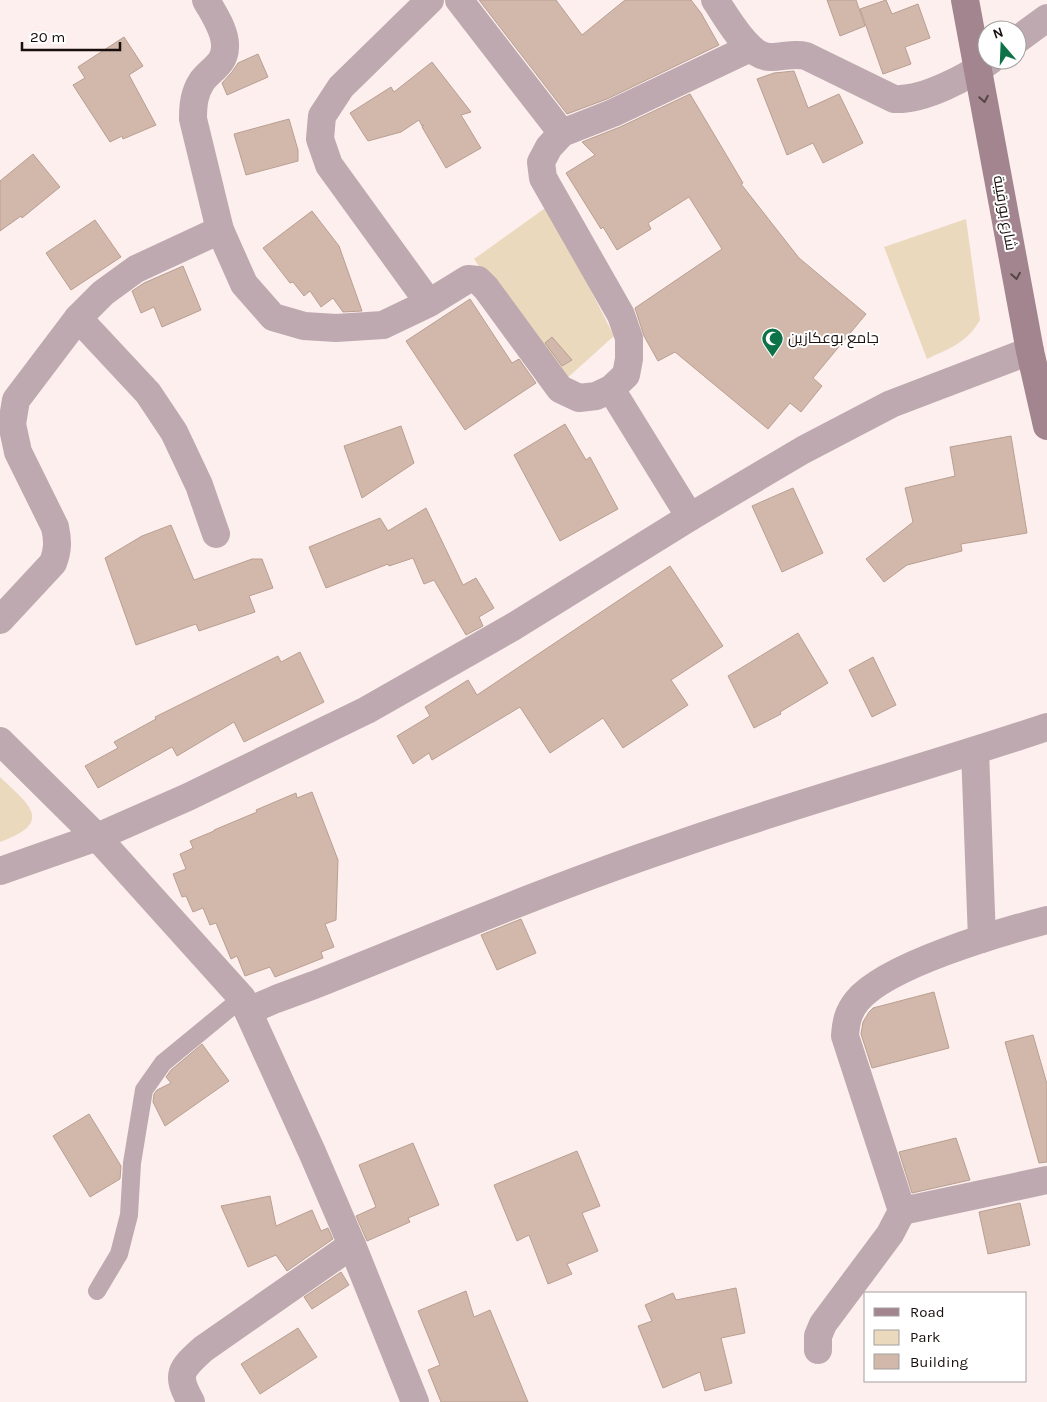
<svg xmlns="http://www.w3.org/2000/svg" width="1047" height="1402" viewBox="0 0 1047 1402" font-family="Karla,Cairo,sans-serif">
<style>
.green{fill:#ebd9bd}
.building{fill:#d2b8aa;stroke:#b99f91}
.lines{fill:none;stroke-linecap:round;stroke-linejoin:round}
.service{stroke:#bda9af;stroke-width:18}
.minor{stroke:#bda9af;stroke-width:28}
.secondary{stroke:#a2858e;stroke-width:28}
.oneway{stroke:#564447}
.labels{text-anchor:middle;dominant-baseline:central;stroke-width:4;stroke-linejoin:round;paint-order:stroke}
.street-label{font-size:15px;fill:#180e0d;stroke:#fff}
.poi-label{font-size:15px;fill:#180e0d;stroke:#fff;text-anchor:start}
</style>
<rect width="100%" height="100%" fill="#fcefee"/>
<g class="green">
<polygon points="548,206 614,336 565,380 538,349 474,259"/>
<path d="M966 219 980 320C967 343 950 348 927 359L884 247Z"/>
<path d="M0 777C28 804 56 822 0 842Z"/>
</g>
<g class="building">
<polygon points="479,0 556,0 582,35 625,0 691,0 701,13 719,45 607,99 567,114"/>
<polygon points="827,0 856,0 865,26 840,36"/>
<polygon points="886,0 892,14 918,4 930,38 905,47 911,64 883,74 860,9"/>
<polygon points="124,37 143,66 129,75 156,125 123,139 122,136 110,142 73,85 85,78 78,67"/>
<polygon points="258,54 268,77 227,95 222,83 232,72 238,63"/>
<polygon points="432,62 471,112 461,115 481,148 446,168 422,127 424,125 422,126 419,120 401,132 368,141 350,113 391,87 394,92"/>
<polygon points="794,71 808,108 839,94 863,143 823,163 813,143 787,155 757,79 774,73"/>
<polygon points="690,94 743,183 741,184 799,258 866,314 813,378 822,386 801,412 790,403 768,429 675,352 658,361 644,336 635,308 722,249 689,197 648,223 651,229 617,250 603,227 601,229 566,173 595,155 582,142 620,127"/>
<polygon points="289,119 298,150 298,161 246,175 234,134"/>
<polygon points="33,154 60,187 22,218 21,216 0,231 0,181"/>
<polygon points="312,211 339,246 362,311 343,312 333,298 321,307 310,291 304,296 293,282 290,283 263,248"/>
<polygon points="95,220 121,257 71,290 46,253"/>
<polygon points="183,266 201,310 162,327 154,307 141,313 132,291 144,283"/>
<polygon points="470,299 512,363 519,359 536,383 465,430 406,341"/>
<polygon points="552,337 572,360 562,366 545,343"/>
<polygon points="565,424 586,460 590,457 618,509 560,541 514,455"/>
<polygon points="401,426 414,463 362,498 344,446"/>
<polygon points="1011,436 1027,533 961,544 962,551 907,565 884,582 866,559 913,522 905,488 955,476 950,447"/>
<polygon points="793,488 823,553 782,572 752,506"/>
<polygon points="426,508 463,585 476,578 494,608 479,617 483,626 466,635 434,580 424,584 413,558 389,566 388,564 326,588 309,547 380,518 388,531"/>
<polygon points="171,525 194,580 252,559 262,559 273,588 249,596 255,612 199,631 196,624 136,645 105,558 142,536"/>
<polygon points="670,566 723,646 671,680 688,705 623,748 603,718 550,753 520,707 432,760 429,753 413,764 397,736 430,716 425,707 468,680 477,695"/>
<polygon points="798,633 828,683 780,712 781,714 754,728 728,676"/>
<polygon points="300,652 324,702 244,742 234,722 177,756 172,747 98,788 85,766 118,748 114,742 156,719 155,717 278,656 281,662"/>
<polygon points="873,657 896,705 872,717 849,670"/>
<polygon points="312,792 338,860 336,920 325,924 334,947 321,952 323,958 275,977 270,967 245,976 237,956 231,959 216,923 210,925 203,908 193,912 186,896 182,897 173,874 186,869 180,854 193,848 190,841 214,831 214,830 257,812 256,810 296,793 297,798"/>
<polygon points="521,919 536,953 497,970 481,935"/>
<polygon points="934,992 949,1048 872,1068 861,1034 863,1022 869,1012 873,1008"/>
<polygon points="1033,1035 1047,1084 1047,1162 1039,1163 1005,1042"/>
<polygon points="202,1044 229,1081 165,1126 153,1102 154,1094 157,1090 171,1083 166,1077 171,1070"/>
<polygon points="89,1114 121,1166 120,1179 90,1197 53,1136"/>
<polygon points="956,1138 970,1180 912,1193 899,1152"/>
<polygon points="413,1143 439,1205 408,1218 410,1222 367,1241 356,1216 376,1207 359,1165"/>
<polygon points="577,1151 600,1206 582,1213 598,1251 567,1264 572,1274 548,1284 529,1235 517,1241 494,1185"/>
<polygon points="270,1196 276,1226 312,1210 321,1231 328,1228 333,1239 287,1271 276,1255 248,1267 221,1206"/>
<polygon points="1020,1203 1030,1245 988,1254 979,1212"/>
<polygon points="341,1272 349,1285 312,1309 304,1297"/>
<polygon points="736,1288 745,1333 721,1338 732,1383 705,1391 700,1372 663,1388 638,1326 652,1321 645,1305 673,1293 676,1300"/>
<polygon points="466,1291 474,1317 490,1310 528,1402 441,1402 428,1370 440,1365 418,1311"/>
<polygon points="298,1328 317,1357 260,1394 241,1364"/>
</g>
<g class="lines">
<polyline class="service" points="97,1291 119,1254 129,1215 132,1163 144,1090 163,1063 242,998"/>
<g class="minor">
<path d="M206 0C213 13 226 31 225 47 225 64 211 69 202 81 194 93 193 105 193 119L220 230 244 284 273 317 304 326 336 328 383 325 429 303 468 279 478 280 486 288 560 389 579 398 596 396 611 389 626 375 629 359V338L621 315 543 178 541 162 549 147 562 133 613 113 750 48"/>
<polyline points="459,0 562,133"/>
<path d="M715 0C727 17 748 58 771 57 783 57 794 53 806 56L894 99C923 101 968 77 991 60"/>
<polyline points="1017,40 1047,18"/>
<polyline points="429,303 329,165 320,139 322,116 341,87 430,0"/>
<polyline points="78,318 148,393 174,432 199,485 216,534"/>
<polyline points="611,389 690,517"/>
<path d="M0 620 53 563C58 550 58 541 55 527L18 452 12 424 16 400 78 318 103 293 136 269 220 230"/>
<polyline points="0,741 97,837 242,998 312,1152 352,1245 415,1402"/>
<polyline points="975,751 982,939"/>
<polyline points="0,871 97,837 188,797 367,710 511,628 690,517 803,450 891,404 1030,351"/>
<path d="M248 1011 276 999 314 985C432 938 550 888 671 847 795 803 922 769 1047 727"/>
<polyline points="902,1211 1047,1180"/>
<path d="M818 1350V1336L823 1324 890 1234 902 1211 845 1036C846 1022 848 1012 857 1001 886 965 1001 932 1047 920"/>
<path d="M191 1402C175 1374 181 1369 203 1349L352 1245"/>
</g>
<polyline class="secondary" points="965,0 1030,351 1047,426"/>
</g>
<defs><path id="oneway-chevron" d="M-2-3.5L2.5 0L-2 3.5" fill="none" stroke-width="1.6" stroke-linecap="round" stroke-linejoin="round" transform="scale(1.25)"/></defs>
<g class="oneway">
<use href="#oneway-chevron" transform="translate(984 99) rotate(80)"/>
<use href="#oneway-chevron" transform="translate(1016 276) rotate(80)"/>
</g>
<defs>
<symbol id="mosque-pin" viewBox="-11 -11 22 30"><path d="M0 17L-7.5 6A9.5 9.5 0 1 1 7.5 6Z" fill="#0e7248" stroke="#fff"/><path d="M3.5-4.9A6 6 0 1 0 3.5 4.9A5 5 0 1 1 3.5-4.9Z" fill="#fff"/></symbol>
</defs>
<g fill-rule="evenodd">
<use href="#mosque-pin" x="760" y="326" width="25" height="34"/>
</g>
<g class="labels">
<g class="street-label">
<text transform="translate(1005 213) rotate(80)">شارع بورقيبة</text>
</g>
<g class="poi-label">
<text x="788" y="338">جامع بوعكازين</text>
</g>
</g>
<rect x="864" y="1292" width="162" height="90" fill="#ffffff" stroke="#a39f9e"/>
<rect x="874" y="1308" width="25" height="8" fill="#a2858e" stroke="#a39f9e"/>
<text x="910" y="1317" font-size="15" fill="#180e0d">Road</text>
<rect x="874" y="1330" width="25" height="15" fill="#ebd9bd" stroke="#a39f9e"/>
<text x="910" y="1342" font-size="15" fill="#180e0d">Park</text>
<rect x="874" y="1354" width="25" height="15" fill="#d2b8aa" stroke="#a39f9e"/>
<text x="910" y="1367" font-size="15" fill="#180e0d">Building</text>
<g transform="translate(1002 45) rotate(341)"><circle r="24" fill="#ffffff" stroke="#a39f9e"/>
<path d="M0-4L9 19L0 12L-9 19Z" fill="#0e7248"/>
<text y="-8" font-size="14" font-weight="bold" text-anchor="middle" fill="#180e0d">N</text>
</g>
<path d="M22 42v8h98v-8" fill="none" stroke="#180e0d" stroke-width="2.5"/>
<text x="30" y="42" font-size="15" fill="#180e0d" stroke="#ffffff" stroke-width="4" paint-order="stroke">20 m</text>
</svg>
